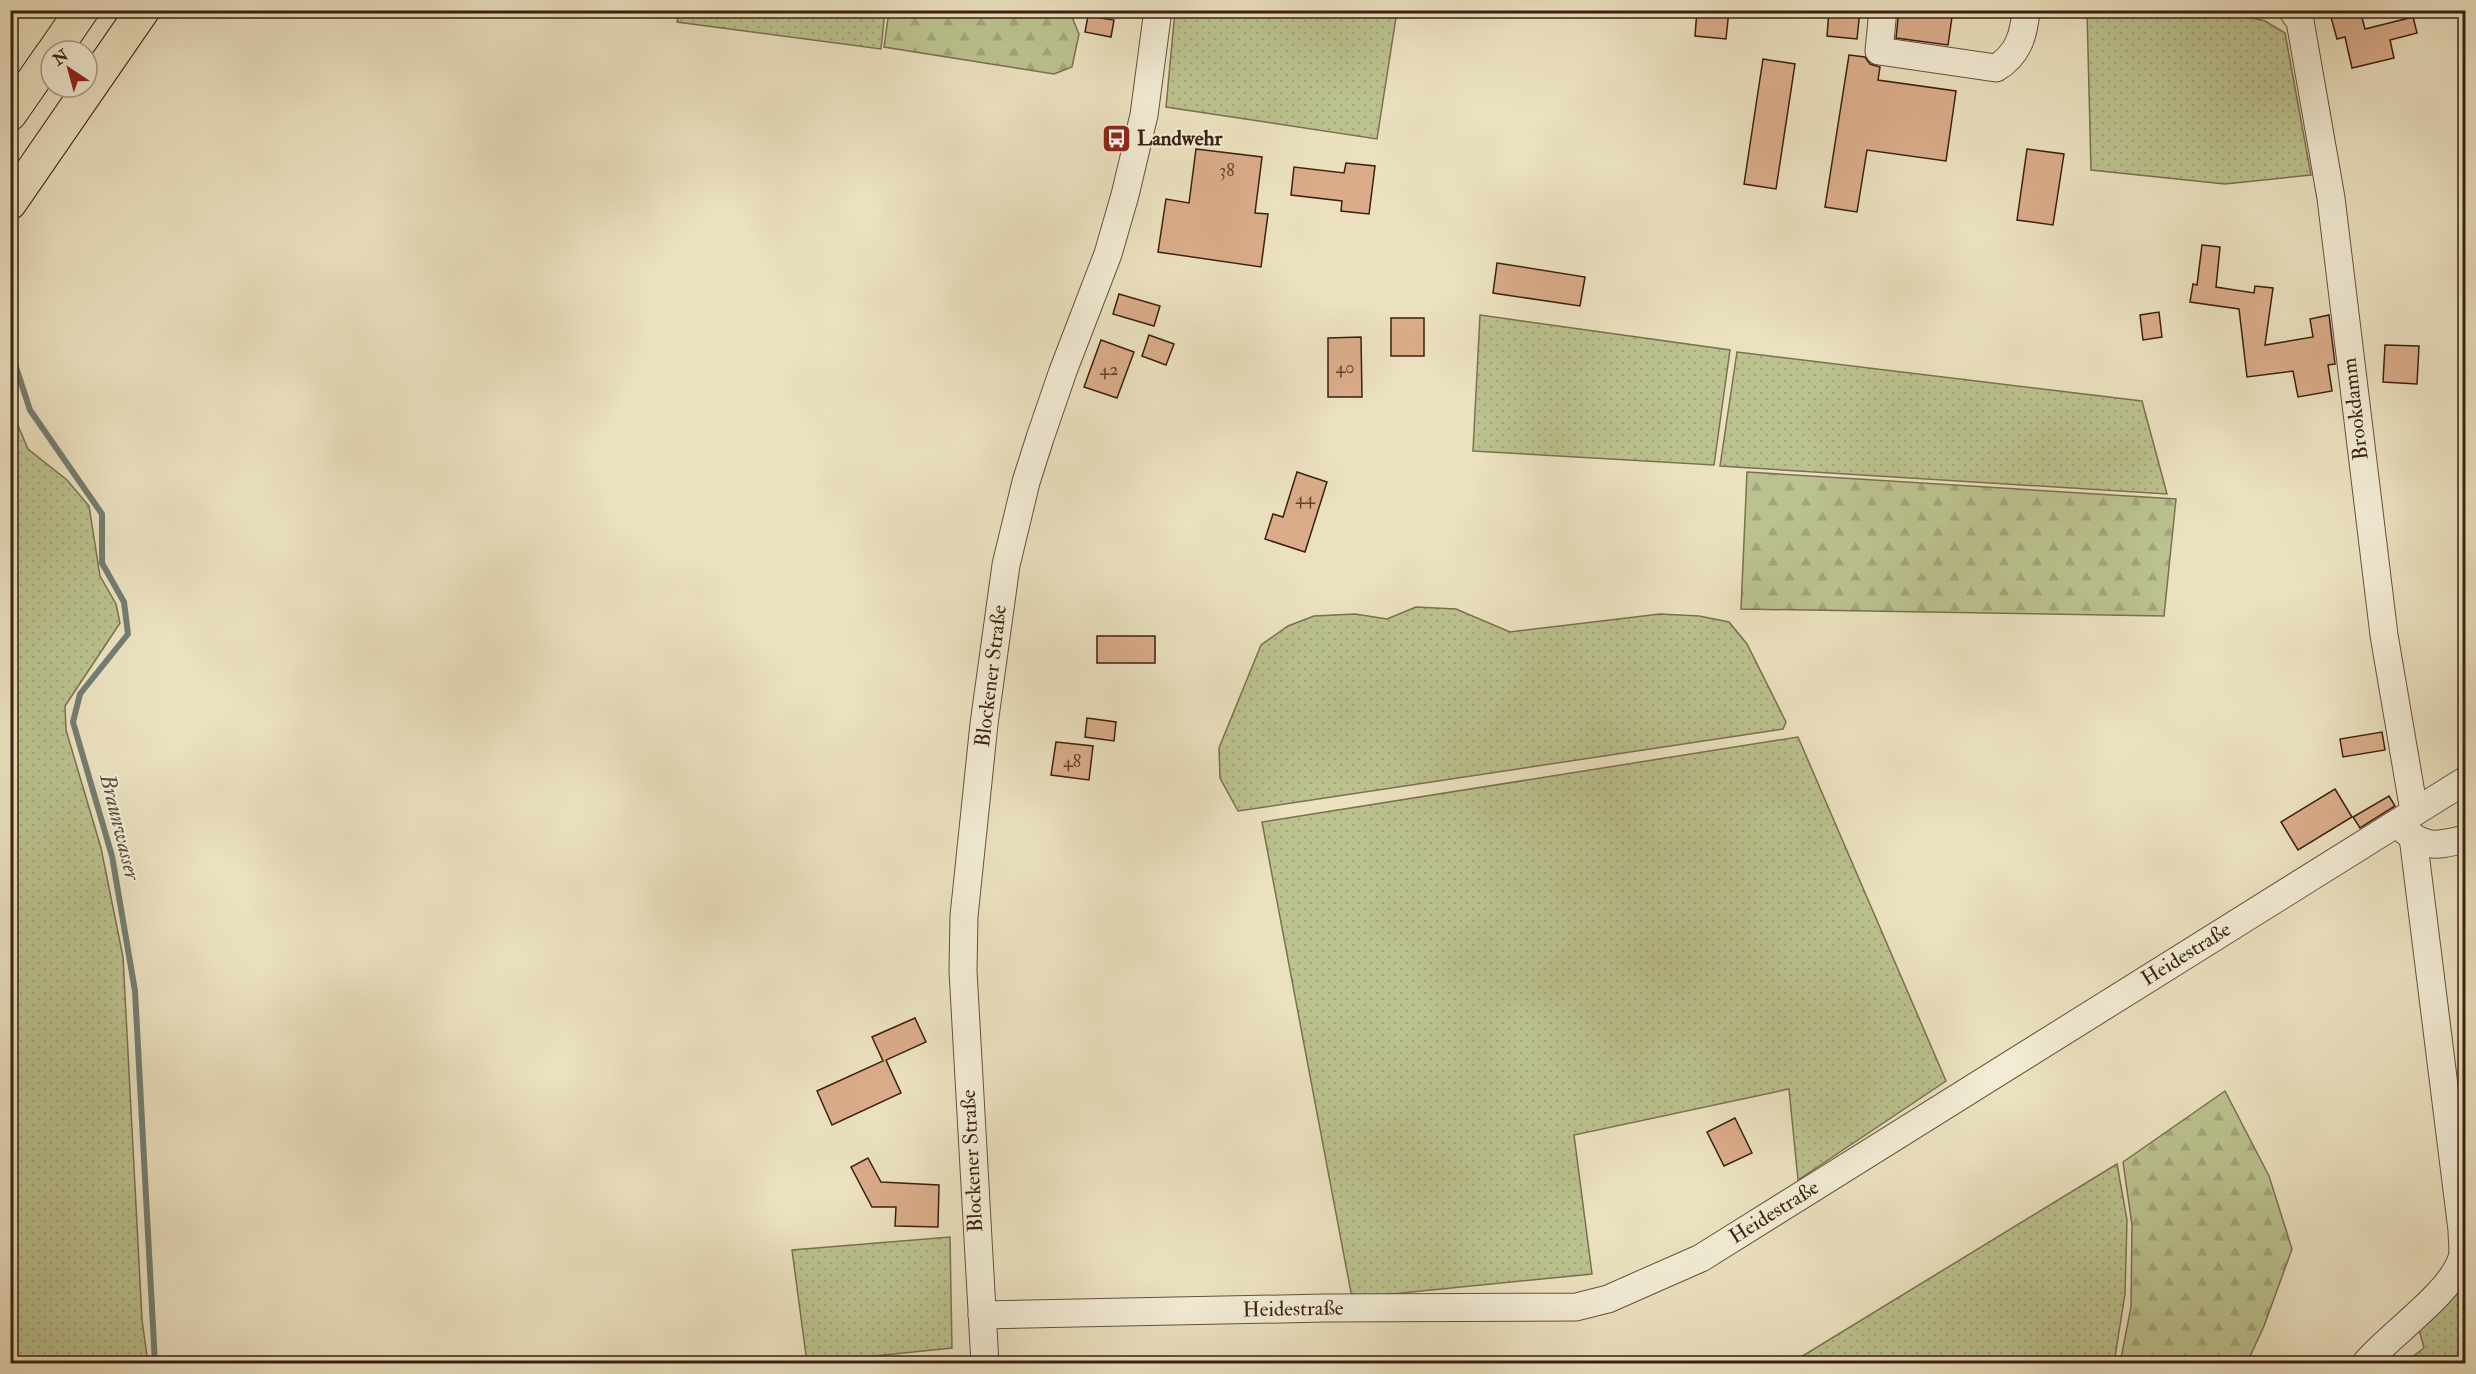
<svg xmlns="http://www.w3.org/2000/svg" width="2476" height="1374" viewBox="0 0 2476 1374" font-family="'IM FELL Double Pica',serif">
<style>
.grass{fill:url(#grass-dots);stroke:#7b7050;stroke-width:1.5}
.forest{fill:url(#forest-firs);stroke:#7b7050;stroke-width:1.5}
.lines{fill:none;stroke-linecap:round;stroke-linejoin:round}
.stream{stroke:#737e72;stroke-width:6}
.building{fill:#daac8a;stroke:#3b1f10;stroke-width:1.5}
.minor-casing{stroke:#67503c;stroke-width:29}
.highway-casing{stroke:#3b1f10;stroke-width:35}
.minor{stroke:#f2ecd5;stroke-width:27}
.highway{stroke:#ebe1bf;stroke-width:33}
.labels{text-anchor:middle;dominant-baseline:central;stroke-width:4.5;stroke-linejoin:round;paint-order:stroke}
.number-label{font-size:18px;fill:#63422e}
.poi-label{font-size:21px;font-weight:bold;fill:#3b1f10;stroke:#f2ecd5;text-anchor:start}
.street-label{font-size:21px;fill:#3b1f10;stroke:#f2ecd5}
.water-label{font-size:22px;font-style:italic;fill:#574e41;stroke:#f2ecd5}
</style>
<defs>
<pattern id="grass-dots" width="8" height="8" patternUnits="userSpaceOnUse" patternTransform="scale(1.5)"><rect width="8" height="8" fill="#bbc28f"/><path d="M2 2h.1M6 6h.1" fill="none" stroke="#a2a67a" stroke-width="1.8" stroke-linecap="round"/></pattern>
<pattern id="forest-firs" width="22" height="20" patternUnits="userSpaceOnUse" patternTransform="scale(1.5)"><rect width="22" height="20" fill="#bbc28f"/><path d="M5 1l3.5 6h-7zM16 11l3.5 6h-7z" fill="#a2a67a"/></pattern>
</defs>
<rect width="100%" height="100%" fill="#ebe1bf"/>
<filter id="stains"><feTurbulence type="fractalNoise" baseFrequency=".00333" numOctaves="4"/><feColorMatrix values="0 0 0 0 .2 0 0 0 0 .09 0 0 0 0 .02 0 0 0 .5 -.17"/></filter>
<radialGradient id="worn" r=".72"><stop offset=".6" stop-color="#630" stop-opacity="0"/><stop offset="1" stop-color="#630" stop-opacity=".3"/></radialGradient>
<g class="grass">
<polygon points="679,11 679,10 885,11 881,49 677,22"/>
<polygon points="1175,11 1397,11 1377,139 1166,107"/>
<polygon points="2087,11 2223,11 2265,21 2285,33 2311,175 2225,184 2091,170"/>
<polygon points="1480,315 1730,350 1714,465 1473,451"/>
<polygon points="1737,352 2142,401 2167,494 1720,466"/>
<polygon points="11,409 28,449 67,480 89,506 100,576 116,604 120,623 65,706 66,730 101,848 123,957 142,1320 148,1363 11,1363"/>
<polygon points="1416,607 1456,609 1510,632 1660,614 1699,616 1729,622 1747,644 1786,722 1783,729 1238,811 1220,778 1219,748 1261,645 1288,626 1314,616 1355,614 1387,619"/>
<polygon points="1798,737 1946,1081 1798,1180 1789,1089 1574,1135 1592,1274 1352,1298 1262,822"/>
<polygon points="2117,1164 2127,1220 2125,1294 2114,1363 1791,1363"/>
<polygon points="950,1237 952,1348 807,1363 792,1250"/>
<polygon points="2465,1281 2465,1363 2403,1364 2424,1348 2419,1329"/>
</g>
<g class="forest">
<polygon points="889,11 1052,11 1072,17 1079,34 1072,67 1054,74 884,47"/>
<polygon points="1747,472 2176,499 2164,616 1741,609"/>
<polygon points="2225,1091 2269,1176 2292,1249 2264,1326 2247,1363 2120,1363 2131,1307 2132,1225 2123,1162"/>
</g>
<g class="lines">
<polyline class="stream" points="10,349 30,410 102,514 102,563 124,602 128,634 80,694 73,722 112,856 135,991 155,1364"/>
</g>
<g class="building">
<polygon points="1697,10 1729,10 1726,39 1695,36"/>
<polygon points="1829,10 1860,10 1857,39 1827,36"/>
<polygon points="1899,10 1953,10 1948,45 1896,38"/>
<polygon points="2329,10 2360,10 2365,29 2413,17 2417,33 2390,40 2394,58 2352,68 2345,37 2337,39"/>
<polygon points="1088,16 1114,20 1111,37 1085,32"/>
<polygon points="1849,55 1865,57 1870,64 1880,67 1878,80 1956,91 1946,161 1867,150 1857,212 1825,207"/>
<polygon points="1763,59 1795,64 1776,189 1744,184"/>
<polygon points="1196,149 1262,157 1255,213 1268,214 1261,267 1158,252 1166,199 1189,203"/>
<polygon points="2027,149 2064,154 2053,225 2017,220"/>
<polygon points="1346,163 1375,166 1369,214 1341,211 1342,201 1291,195 1294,167 1344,173"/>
<polygon points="2202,245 2220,247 2216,287 2254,293 2255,286 2273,288 2265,345 2313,337 2310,319 2329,315 2335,364 2328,365 2332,391 2298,397 2293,371 2247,377 2239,309 2190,302 2193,284 2197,285"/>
<polygon points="1497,263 1585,277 1580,306 1493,293"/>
<polygon points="1119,294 1160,306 1154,326 1113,314"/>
<polygon points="2159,312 2162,337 2143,340 2140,315"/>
<rect x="1391" y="318" width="33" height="38"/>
<polygon points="1149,335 1174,344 1166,365 1142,356"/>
<polygon points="1361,337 1362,397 1328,397 1328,338"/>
<polygon points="1101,340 1134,352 1117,398 1084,387"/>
<polygon points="2385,345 2419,346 2417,384 2383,382"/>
<polygon points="1297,472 1327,482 1305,552 1265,539 1273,514 1283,517"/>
<rect x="1097" y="636" width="58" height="27"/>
<polygon points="1087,718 1116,722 1114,741 1085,737"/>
<polygon points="2382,732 2385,750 2343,757 2340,739"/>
<polygon points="1056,742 1093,746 1089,780 1051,775"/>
<polygon points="2335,789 2352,817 2298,850 2281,822"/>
<polygon points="2389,796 2395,806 2360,828 2353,817"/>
<polygon points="915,1018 926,1042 886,1060 901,1093 832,1125 817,1091 883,1061 872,1037"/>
<polygon points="1735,1118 1752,1153 1724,1166 1707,1132"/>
<polygon points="868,1158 881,1182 939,1185 938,1227 895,1226 896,1207 872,1207 851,1167"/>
</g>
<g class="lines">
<defs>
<g id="minor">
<path d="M1883 10 1879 51 1996 68C2018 55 2024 35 2026 10"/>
<polyline points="2292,10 2300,21 2331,198 2384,635 2414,811"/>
<path d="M2403 829C2426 850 2438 845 2466 839"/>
<polyline points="982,1315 1326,1308 1576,1307 1608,1299 1701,1258 2466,780"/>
<polyline points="985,1364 963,971 964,916 984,724 1006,565 1026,482 1040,438 1063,371 1108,254 1125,195 1144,115 1158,10"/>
<path d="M2365 1364C2391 1333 2451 1294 2462 1258 2464 1250 2462 1239 2462 1230L2413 837"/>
</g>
<g id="highway">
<polyline points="54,51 82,10"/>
<polyline points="10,114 51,55"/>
<polyline points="10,203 143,10"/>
</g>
</defs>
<use href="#minor" class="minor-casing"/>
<use href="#highway" class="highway-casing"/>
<use href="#minor" class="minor"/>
<use href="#highway" class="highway"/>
</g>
<defs>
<symbol id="bus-square" viewBox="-11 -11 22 22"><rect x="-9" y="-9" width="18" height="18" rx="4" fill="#8f2418" stroke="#f2ecd5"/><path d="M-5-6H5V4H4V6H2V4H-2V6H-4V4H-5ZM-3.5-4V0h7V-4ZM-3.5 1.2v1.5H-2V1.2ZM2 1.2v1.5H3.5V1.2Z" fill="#fff"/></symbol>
</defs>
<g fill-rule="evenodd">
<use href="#bus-square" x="1100" y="122" width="33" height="33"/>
</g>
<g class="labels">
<g class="number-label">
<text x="1227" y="170">38</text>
<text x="1345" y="367">40</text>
<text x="1109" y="369">42</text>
<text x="1305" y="498">44</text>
<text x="1072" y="761">48</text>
</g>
<g class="poi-label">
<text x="1137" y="138">Landwehr</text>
</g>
<g class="street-label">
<text transform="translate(2355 409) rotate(-97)">Brookdamm</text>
<text transform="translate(991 676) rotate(-83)">Blockener Straße</text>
<text transform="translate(2186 954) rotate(-32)">Heidestraße</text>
<text transform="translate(972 1161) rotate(-93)">Blockener Straße</text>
<text transform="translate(1774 1212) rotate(-32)">Heidestraße</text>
<text transform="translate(1293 1309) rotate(-1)">Heidestraße</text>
</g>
<g class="water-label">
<text transform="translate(120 827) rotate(76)">Braunwasser</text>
</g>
</g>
<rect width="2476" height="1374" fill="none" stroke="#ebe1bf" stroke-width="36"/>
<rect x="12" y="12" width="2452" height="1350" fill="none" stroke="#3b1f10" stroke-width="3"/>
<rect x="18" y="18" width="2440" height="1338" fill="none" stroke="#3b1f10" stroke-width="1.5"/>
<g transform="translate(69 69) rotate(324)"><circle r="28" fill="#f2ecd5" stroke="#a99a86" stroke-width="1.5"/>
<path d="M0-4.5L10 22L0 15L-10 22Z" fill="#8f2418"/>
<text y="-9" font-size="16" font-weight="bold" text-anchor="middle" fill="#3b1f10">N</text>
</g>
<rect width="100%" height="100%" filter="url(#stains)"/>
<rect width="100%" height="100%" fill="url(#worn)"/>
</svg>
